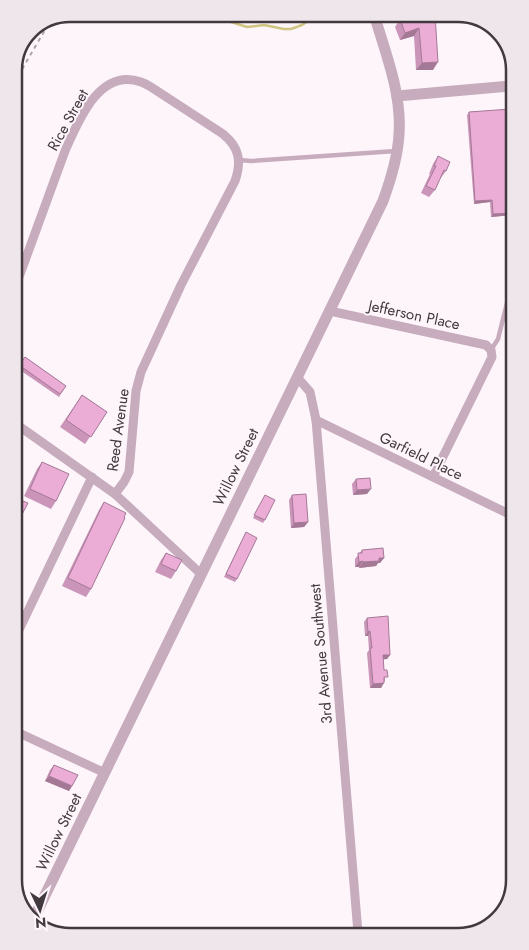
<svg xmlns="http://www.w3.org/2000/svg" width="529" height="950" viewBox="0 0 529 950" font-family="Jost,sans-serif">
<style>
.lines{fill:none;stroke-linecap:round;stroke-linejoin:round}
.stream{stroke:#d0c581;stroke-width:2.5}
.path{stroke:#aca3a9;stroke-width:2;stroke-dasharray:4 4;stroke-linecap:butt}
.service{stroke:#c7acbd;stroke-width:4.5}
.minor{stroke:#c7acbd;stroke-width:9}
.tertiary{stroke:#c7acbd;stroke-width:11}
.wall{fill:#ca95b8}
.shaded-wall{fill:#a47996}
.building{fill:#ebadd6;stroke:#a47996}
.labels{text-anchor:middle;dominant-baseline:central;stroke-width:4;stroke-linejoin:round;paint-order:stroke}
.street-label{font-size:15px;fill:#42393f;stroke:#fef5fb}
.rim{fill:none;stroke:#42393f;stroke-width:2.5}
</style>
<rect width="100%" height="100%" fill="#fef5fb"/>
<g class="lines">
<polyline class="stream" points="217,14 228,21 247,27 264,25 284,29 291,29 302,25 319,14"/>
<polyline class="path" points="14,83 49,23"/>
<g class="service">
<polyline points="239,160 251,161 396,151"/>
<polyline points="491,350 498,339 509,295"/>
</g>
<g class="minor">
<path d="M15 288 65 151C78 122 99 67 141 82 144 83 148 85 151 87L223 134C239 147 242 161 235 181L181 285 141 372 136 391 129 472 124 482 115 494 201 574"/>
<polyline points="330,311 486,345 491,350 492,357 433,477"/>
<polyline points="297,377 310,392 316,420 358,933"/>
<polyline points="316,420 513,516"/>
<polyline points="16,424 115,494"/>
<polyline points="17,634 92,477"/>
<polyline points="17,732 105,773"/>
</g>
<g class="tertiary">
<polyline points="397,96 511,86"/>
<polyline points="514,648 514,664"/>
<path d="M33 920 383 201C391 179 398 157 399 134 402 93 385 52 374 14"/>
</g>
</g>
<g class="wall">
<polygon points="412,14 435,14 433,70 416,70 414,36 400,40 395,27 400,19 412,15"/>
<polygon points="511,109 512,215 491,217 490,202 474,204 467,115 469,112"/>
<polygon points="438,156 446,171 440,179 435,190 429,197 421,193 430,174 429,174 433,164"/>
<polygon points="25,357 66,386 59,397 17,368"/>
<polygon points="82,395 107,412 85,444 60,427"/>
<polygon points="42,462 56,501 51,509 24,496 37,469"/>
<polygon points="356,479 367,494 353,495 352,484"/>
<polygon points="265,495 265,520 263,523 253,518"/>
<polygon points="292,495 308,522 304,527 291,528 289,500"/>
<polygon points="104,502 124,517 91,589 86,597 62,586 99,510"/>
<polygon points="246,532 237,579 235,582 224,577"/>
<polygon points="362,550 384,558 380,563 378,563 376,566 359,568 359,567 355,567 355,559"/>
<polygon points="166,553 176,571 171,579 155,572 161,560"/>
<polygon points="367,618 390,655 387,659 383,659 385,681 384,681 381,688 370,688 367,653 369,650 368,636 365,636 364,622"/>
<polygon points="54,765 72,786 69,791 45,781 50,770"/>
</g>
<g class="shaded-wall">
<polygon points="419,28 414,36 400,40 405,33"/>
<polygon points="438,62 433,70 416,70 422,63"/>
<polygon points="492,200 490,202 474,204 475,201"/>
<polygon points="512,213 512,215 491,217 493,214"/>
<polygon points="371,489 367,494 353,495 357,490"/>
<polygon points="308,522 304,527 291,528 294,523"/>
<polygon points="379,558 384,558 380,563 378,563 376,566 359,568 363,562"/>
<polygon points="363,561 359,567 355,567 359,562"/>
<polygon points="370,631 368,636 365,636 368,632"/>
<polygon points="383,655 390,655 387,659 380,660"/>
<polygon points="384,683 381,688 370,688 373,684"/>
<polygon points="49,776 72,786 69,791 45,781"/>
</g>
<g class="building">
<polygon points="416,14 435,14 438,62 422,63 419,28 405,33 400,19"/>
<polygon points="511,109 512,213 493,214 492,200 475,201 469,112"/>
<polygon points="438,156 450,162 446,171 444,170 435,190 426,186 436,166 434,166"/>
<polygon points="25,357 66,386 60,394 19,365"/>
<polygon points="82,395 107,412 91,437 66,420"/>
<polygon points="16,436 19,438 16,445"/>
<polygon points="42,462 69,474 56,501 30,489"/>
<polygon points="370,478 371,489 357,490 356,479"/>
<polygon points="306,494 308,522 294,523 292,495"/>
<polygon points="265,495 275,500 265,520 254,515"/>
<polygon points="18,499 28,503 16,526 16,503"/>
<polygon points="104,502 126,513 124,517 125,518 91,589 68,578"/>
<polygon points="246,532 257,538 237,579 226,574"/>
<polygon points="383,548 384,558 379,558 379,561 363,562 363,561 359,562 358,553 362,553 362,550"/>
<polygon points="166,553 182,560 176,571 161,564"/>
<polygon points="388,616 390,655 383,655 384,670 387,670 388,677 384,677 384,683 373,684 370,648 372,648 370,631 368,632 367,618"/>
<polygon points="17,742 22,744 17,754"/>
<polygon points="54,765 78,775 72,786 49,776"/>
</g>
<g class="labels">
<g class="street-label">
<text transform="translate(68 120) rotate(-61)">Rice Street</text>
<text transform="translate(414 315) rotate(12)">Jefferson Place</text>
<text transform="translate(118 430) rotate(-82)">Reed Avenue</text>
<text transform="translate(421 456) rotate(26)">Garfield Place</text>
<text transform="translate(236 467) rotate(-64)">Willow Street</text>
<text transform="translate(321 654) rotate(-95)">3rd Avenue Southwest</text>
<text transform="translate(59 832) rotate(-64)">Willow Street</text>
</g>
</g>
<path d="M0 0H529V950H0ZM70 22H458A48 48 0 0 1 506 70V880A48 48 0 0 1 458 928H70A48 48 0 0 1 22 880V70A48 48 0 0 1 70 22Z" fill="#efe6ec" fill-rule="evenodd"/>
<path class="rim" d="M70 22H458A48 48 0 0 1 506 70V880A48 48 0 0 1 458 928H70A48 48 0 0 1 22 880V70A48 48 0 0 1 70 22Z"/>
<g transform="translate(40 910) rotate(176)" stroke="#fef5fb" stroke-width="4" paint-order="stroke">
<path d="M0-4L9 19L0 12L-9 19Z" fill="#42393f"/>
<text y="-8" font-size="14" font-weight="bold" text-anchor="middle" fill="#42393f">N</text>
</g>
</svg>
